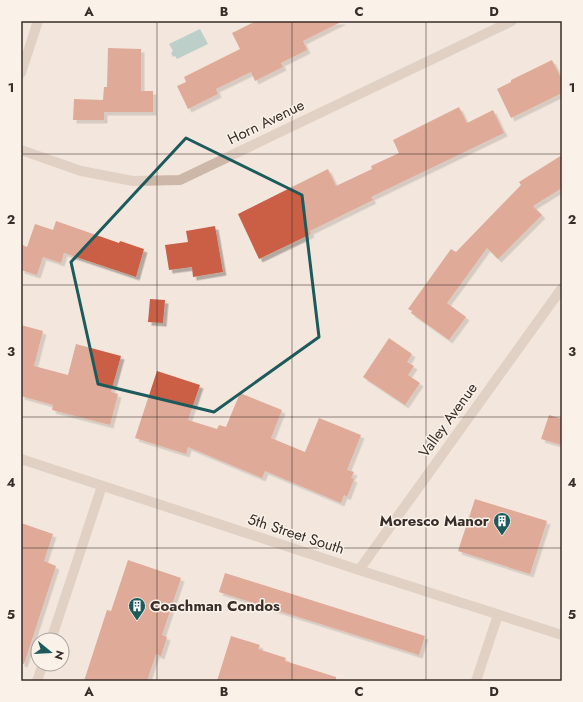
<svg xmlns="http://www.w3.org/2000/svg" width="583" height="702" viewBox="0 0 583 702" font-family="Jost,sans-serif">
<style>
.water{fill:#7ab1b1}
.building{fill:#ca5e44;filter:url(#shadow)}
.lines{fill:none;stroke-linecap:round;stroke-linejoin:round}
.service{stroke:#ccb7a8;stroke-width:10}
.minor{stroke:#ccb7a8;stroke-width:10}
.marked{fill:none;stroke:#1c5a5c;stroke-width:3;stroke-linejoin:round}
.grid{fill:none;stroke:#382d28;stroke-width:1;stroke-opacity:0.55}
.labels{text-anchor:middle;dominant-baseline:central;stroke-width:3;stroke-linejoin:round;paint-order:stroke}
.street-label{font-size:15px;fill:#382d28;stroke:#faf2e9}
.poi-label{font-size:15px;font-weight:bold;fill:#382d28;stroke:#faf2e9;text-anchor:end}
.neatline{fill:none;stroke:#382d28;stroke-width:1.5}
.grid-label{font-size:13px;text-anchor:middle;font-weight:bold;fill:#382d28}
</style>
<defs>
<filter id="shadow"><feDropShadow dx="3.5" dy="3.5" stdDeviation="0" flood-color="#0004"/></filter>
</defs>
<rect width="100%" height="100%" fill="#f3e7dd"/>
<polygon class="water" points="200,29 208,44 177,59 175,56 173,57 171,53 173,51 169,44"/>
<g class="building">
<polygon points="256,21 343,21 303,41 307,50 281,63 283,67 255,81 251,72 216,89 218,94 188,109 177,86 186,82 184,77 240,49 232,33"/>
<polygon points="108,48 141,49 141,91 153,91 153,112 104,112 104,120 73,120 74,99 103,100 104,87 107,87"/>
<polygon points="552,60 562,80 562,93 511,118 497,89 511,82 511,80"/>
<polygon points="459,107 467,123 493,110 504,133 371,197 373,200 310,231 311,234 259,259 238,214 328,169 336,186 372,169 371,166 399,153 393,140"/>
<polygon points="562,155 562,188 533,206 542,215 498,259 487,248 447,303 466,317 449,340 411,313 412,311 408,309 451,249 456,252 521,185 519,182"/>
<polygon points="56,221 119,243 120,241 144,249 136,277 64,253 61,263 43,257 37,275 21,270 21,244 27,247 35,224 53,230"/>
<polygon points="215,226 223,272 193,277 192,267 169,270 165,245 188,242 186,231"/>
<polygon points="150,299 165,300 163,323 148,322"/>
<polygon points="21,325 43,331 34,366 68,375 76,344 121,356 111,392 118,394 110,425 52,410 53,405 21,396"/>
<polygon points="389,338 412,354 407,362 414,366 408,375 420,383 405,405 363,377"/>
<polygon points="157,371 200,385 188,420 217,429 219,425 226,427 240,393 282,410 271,438 305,452 319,418 361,435 347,470 354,472 351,478 354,479 347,497 344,495 341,503 265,471 262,478 188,447 186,454 135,438"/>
<polygon points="549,415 562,419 562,445 541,439"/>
<polygon points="475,499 547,521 530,574 458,551"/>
<polygon points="21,523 53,534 44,561 56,566 24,664 21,663"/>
<polygon points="128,560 181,578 162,635 167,637 161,656 156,654 147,681 84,681 107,610 111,611"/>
<polygon points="225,573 425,636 419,655 219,592"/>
<polygon points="231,636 260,645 258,649 286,658 285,661 336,677 336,681 217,681"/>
</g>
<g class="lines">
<g class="service">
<polyline points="51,640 102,486"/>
<polyline points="37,681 43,664"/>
</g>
<g class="minor">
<polyline points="21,73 38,21"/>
<polyline points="21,150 81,171 133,181 180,180 512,21"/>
<polyline points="21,459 359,570 562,635"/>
<polyline points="359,570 562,288"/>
<polyline points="476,681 498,615"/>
</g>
</g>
<path d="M0 0H583V702H0ZM186 138 302 195 319 337 214 412 98 384 71 262Z" fill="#f3e7dd" fill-opacity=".55" fill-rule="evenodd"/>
<path class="marked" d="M186 138 302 195 319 337 214 412 98 384 71 262Z"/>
<path class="grid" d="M157 21V681M292 21V681M426 21V681M21 154H562M21 285H562M21 417H562M21 548H562"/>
<defs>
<symbol id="building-pin" viewBox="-11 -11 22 30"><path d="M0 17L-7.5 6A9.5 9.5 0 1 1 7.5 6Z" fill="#1c5a5c" stroke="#faf2e9"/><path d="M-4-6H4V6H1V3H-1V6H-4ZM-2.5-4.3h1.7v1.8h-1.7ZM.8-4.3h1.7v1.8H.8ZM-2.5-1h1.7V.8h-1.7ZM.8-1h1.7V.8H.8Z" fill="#fff"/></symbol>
</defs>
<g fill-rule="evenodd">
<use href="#building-pin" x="492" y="511" width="20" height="27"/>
<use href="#building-pin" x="127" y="596" width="20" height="27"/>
</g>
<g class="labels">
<g class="street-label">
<text transform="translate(266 122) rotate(-26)">Horn Avenue</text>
<text transform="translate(448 420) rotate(-54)">Valley Avenue</text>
<text transform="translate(296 534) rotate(18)">5th Street South</text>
</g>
<g class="poi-label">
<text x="489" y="521">Moresco Manor</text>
<text x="150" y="606" text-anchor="start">Coachman Condos</text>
</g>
</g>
<rect width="583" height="702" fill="none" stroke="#faf2e9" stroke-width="44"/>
<g transform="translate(50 652) rotate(108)"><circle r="19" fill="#faf2e9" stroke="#aca39c"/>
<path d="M0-3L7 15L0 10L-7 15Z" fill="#1c5a5c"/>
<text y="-6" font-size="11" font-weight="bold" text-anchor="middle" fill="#382d28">N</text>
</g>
<rect x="22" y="22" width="539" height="658" class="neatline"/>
<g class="grid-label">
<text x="89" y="16">A</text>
<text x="224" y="16">B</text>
<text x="359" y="16">C</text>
<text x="494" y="16">D</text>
<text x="11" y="92">1</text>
<text x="572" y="92">1</text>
<text x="11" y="224">2</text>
<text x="572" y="224">2</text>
<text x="11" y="356">3</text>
<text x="572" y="356">3</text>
<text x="11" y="487">4</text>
<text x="572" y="487">4</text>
<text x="11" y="619">5</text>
<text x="572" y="619">5</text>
<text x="89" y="696">A</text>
<text x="224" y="696">B</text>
<text x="359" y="696">C</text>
<text x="494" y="696">D</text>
</g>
</svg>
